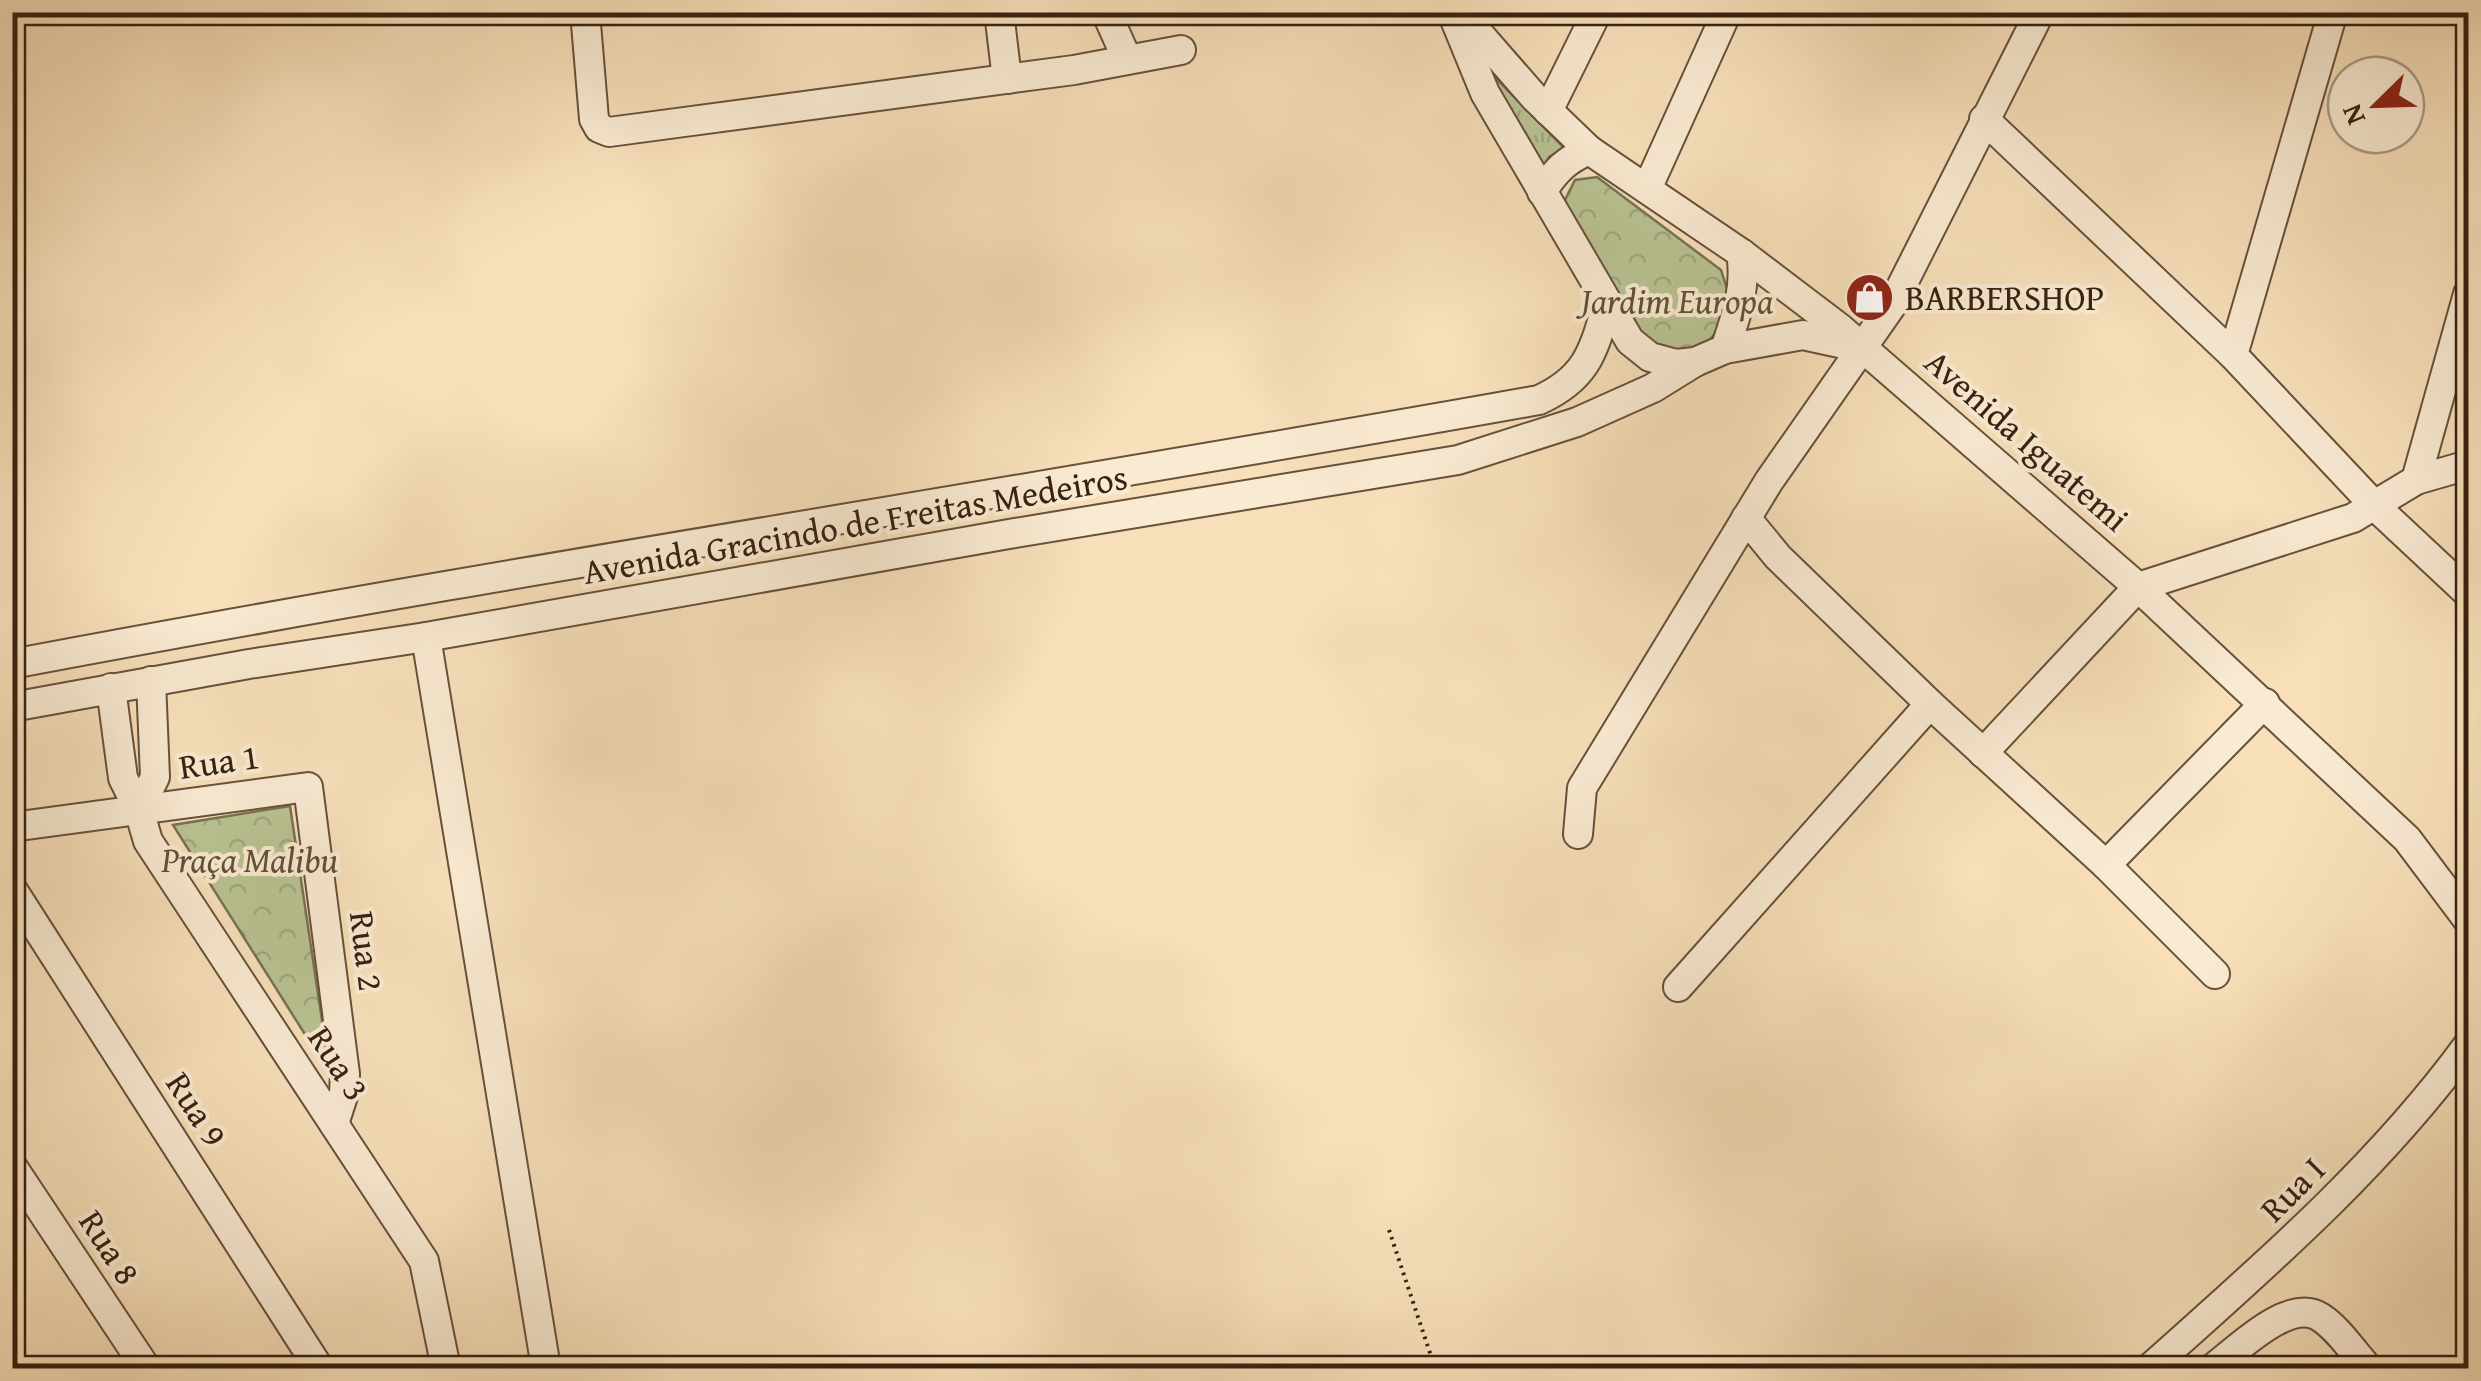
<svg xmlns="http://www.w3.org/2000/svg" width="2481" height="1381" viewBox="0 0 2481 1381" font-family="'Gentium Book Plus',serif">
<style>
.grass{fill:url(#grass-tufts);stroke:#787252;stroke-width:2.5}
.forest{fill:url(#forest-crowns);stroke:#787252;stroke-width:2.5}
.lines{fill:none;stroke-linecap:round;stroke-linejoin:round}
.minor-casing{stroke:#68503b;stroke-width:32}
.path{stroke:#382111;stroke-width:4;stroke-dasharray:2.5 5;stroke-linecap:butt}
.minor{stroke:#f9ead2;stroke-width:28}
.labels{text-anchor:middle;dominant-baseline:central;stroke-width:8;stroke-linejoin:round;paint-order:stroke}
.poi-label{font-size:35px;fill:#382111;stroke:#f9ead2;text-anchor:start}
.park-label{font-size:35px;font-style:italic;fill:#5f5138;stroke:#f9ead2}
.street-label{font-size:35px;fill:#382111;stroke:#f9ead2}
</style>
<defs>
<pattern id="grass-tufts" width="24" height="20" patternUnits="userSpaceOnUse" patternTransform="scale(2.5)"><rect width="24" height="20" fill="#b9c292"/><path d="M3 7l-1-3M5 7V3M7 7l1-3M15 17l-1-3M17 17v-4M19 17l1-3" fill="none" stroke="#a0a67d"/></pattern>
<pattern id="forest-crowns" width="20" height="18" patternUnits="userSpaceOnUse" patternTransform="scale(2.5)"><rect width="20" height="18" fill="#b9c292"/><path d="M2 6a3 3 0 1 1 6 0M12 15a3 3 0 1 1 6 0" fill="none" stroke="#a0a67d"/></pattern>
</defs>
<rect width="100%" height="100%" fill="#f6dfb9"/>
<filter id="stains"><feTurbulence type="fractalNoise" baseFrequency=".002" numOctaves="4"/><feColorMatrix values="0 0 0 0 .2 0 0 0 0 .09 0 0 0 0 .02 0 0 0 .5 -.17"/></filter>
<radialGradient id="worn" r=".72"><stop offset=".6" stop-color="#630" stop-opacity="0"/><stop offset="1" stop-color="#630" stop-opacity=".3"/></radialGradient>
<polygon class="grass" points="1475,57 1564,148 1549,157 1541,171"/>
<g class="forest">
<polygon points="1597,177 1721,270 1729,295 1725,320 1710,340 1690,351 1668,352 1639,338 1564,202 1575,180"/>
<polygon points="290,806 330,1074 173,825"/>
</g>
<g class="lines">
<defs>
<g id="minor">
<polyline points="585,12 594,119 599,128 609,132 1074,70 1181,50"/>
<polyline points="999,12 1007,79"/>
<polyline points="1106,12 1127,59"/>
<polyline points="1460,12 1535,98 1589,150 1741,253 1841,329 2138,587 2407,839 2468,920"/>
<polyline points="2333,12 2233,355 2376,507 2468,593"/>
<polyline points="1453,15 1485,93 1630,341 1650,357 1676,364 1695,362 1725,349 1803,335 1858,347"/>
<polyline points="1548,111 1597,12"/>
<polyline points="1984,119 2233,355"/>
<polyline points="1647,189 1727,12"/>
<path d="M1542 192C1555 171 1566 160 1589 150"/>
<path d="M1725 349C1736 316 1747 288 1741 253"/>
<polyline points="2416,480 2468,294"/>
<polyline points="1746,518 1778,557 1930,704 2106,865 2215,974"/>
<polyline points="426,637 546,1368"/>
<path d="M12 664C520 568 1031 491 1539 400 1587 378 1593 352 1607 305"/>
<polyline points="111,688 123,778 139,810 148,841 424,1261 446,1368"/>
<polyline points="12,707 249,664 426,637 1009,534 1458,460 1577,422 1653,388 1695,362"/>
<polyline points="1983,753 2138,587 2353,518 2416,480 2468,465"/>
<polyline points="139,810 155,777 151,681"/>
<polyline points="12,827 308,787 345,1074 344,1093 334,1124"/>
<polyline points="1578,834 1582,788 1769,481 1892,305 2040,12"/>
<polyline points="2106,865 2265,703"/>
<polyline points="12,889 319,1368"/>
<polyline points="1678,987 1930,704"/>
<polyline points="12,1166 146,1368"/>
<path d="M2150 1368C2263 1267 2378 1168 2468 1045"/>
<path d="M2213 1368C2237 1350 2289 1297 2320 1317 2339 1329 2353 1352 2368 1368"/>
<polyline points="2464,1368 2468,1365"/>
</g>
</defs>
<use href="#minor" class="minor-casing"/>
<polyline class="path" points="1389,1230 1435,1368"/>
<use href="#minor" class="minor"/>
</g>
<defs>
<symbol id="shop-disc" viewBox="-11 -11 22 22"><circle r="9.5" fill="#8f2418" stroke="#f9ead2"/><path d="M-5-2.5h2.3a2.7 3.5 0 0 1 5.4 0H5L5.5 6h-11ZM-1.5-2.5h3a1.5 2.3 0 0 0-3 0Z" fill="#fff"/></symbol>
</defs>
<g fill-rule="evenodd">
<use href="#shop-disc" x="1842" y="270" width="55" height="55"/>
</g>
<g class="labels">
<g class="poi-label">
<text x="1905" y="297">BARBERSHOP</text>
</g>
<g class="park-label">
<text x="1677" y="300">Jardim Europa</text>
<text x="250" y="859">Praça Malibu</text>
</g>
<g class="street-label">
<text transform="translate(2027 440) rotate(41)">Avenida Iguatemi</text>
<text transform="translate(855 524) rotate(-10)">Avenida Gracindo de Freitas Medeiros</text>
<text transform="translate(219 761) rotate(-8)">Rua 1</text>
<text transform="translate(367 951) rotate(83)">Rua 2</text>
<text transform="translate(339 1063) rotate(57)">Rua 3</text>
<text transform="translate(197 1109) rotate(57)">Rua 9</text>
<text transform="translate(2292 1189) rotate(-45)">Rua I</text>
<text transform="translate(110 1247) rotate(57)">Rua 8</text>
</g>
</g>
<rect width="2481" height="1381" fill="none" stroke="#f6dfb9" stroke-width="50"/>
<rect x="15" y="15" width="2451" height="1351" fill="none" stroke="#382111" stroke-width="5"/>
<rect x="25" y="25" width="2431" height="1331" fill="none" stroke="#382111" stroke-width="2.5"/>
<g transform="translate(2376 105) rotate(247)"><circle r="48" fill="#f9ead2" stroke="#ac9a85" stroke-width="2.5"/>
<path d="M0-8L18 38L0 25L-18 38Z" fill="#8f2418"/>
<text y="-15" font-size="28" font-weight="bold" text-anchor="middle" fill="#382111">N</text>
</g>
<rect width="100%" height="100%" filter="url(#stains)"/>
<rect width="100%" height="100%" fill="url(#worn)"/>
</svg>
